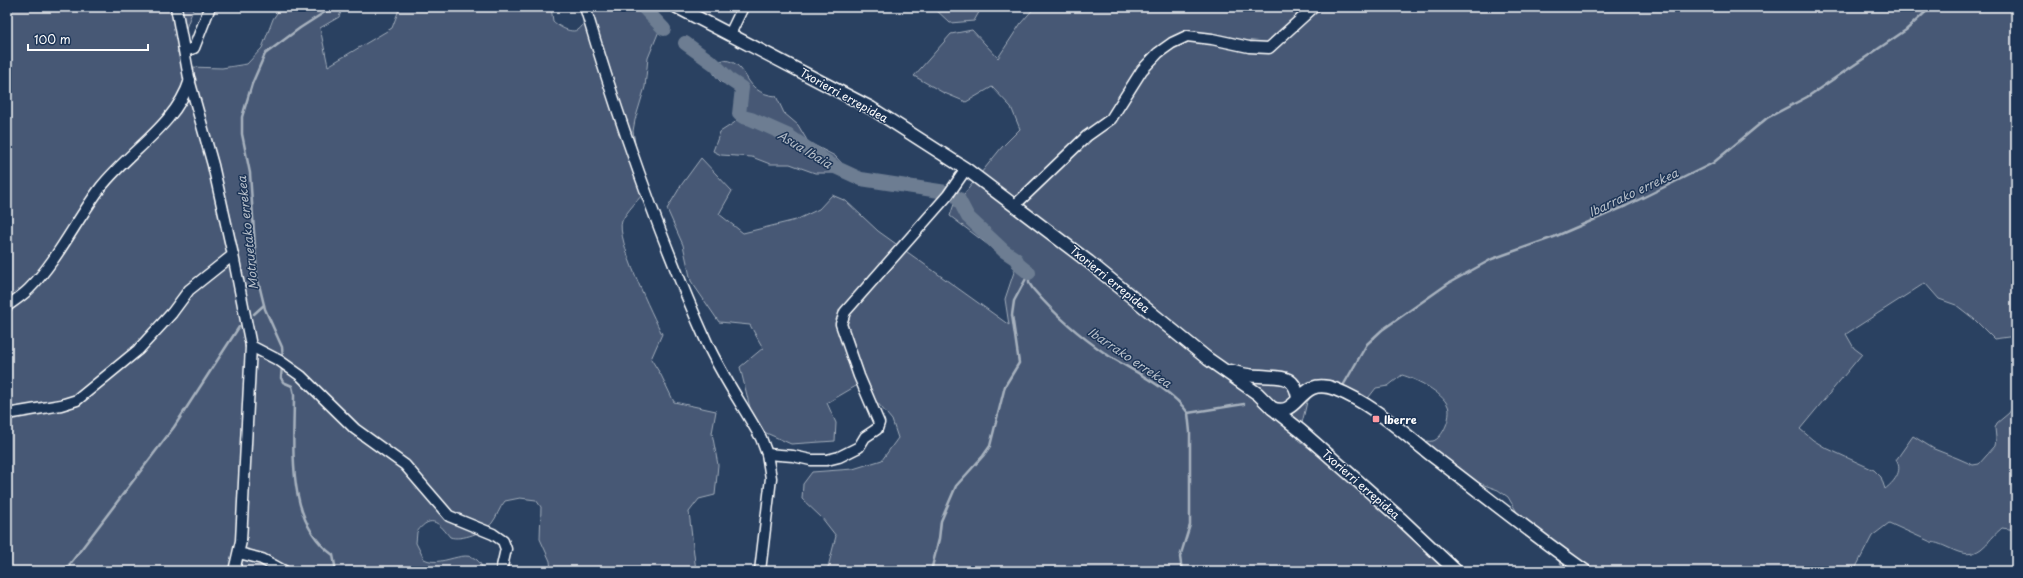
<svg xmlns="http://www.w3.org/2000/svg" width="2023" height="578" viewBox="0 0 2023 578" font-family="'Playpen Sans',sans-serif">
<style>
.green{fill:#465975;stroke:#a2acba}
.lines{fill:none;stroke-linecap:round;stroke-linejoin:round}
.stream{stroke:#a7b1be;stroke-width:2.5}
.river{stroke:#6d7d92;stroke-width:14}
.minor-casing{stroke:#fff;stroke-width:13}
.tertiary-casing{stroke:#fff;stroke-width:15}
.minor{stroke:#1d3557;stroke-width:10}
.tertiary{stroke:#1d3557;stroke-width:12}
.poi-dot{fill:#ff9aa2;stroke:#1d3557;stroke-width:1.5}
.labels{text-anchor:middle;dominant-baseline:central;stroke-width:3;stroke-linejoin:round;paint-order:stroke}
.street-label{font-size:11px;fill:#fff;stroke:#1d3557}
.poi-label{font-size:11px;font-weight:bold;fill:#fff;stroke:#1d3557;text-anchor:start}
.water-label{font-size:12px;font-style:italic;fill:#b6bec8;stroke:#1d3557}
</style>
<rect width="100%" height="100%" fill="#2a4161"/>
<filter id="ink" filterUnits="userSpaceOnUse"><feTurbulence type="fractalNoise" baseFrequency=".025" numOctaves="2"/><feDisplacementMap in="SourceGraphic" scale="8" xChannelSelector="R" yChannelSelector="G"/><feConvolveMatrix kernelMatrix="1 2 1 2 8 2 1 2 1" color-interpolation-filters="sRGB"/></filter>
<g filter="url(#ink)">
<g class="green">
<path d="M7 7H194L177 52 190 67 222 68 247 64 262 48 273 19 281 7H343L339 17 320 28 328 66 392 28 400 7H551L553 21C559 27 575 37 582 26 585 21 583 13 583 7H641L661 26 648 58 645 87 635 120 633 131 637 155 647 189C640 198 626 212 622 221 615 238 653 316 662 334L651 359 661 375 674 402 716 411 712 433 718 465 715 495 699 499 689 512 696 571H551L550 561 540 539 541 507 536 500 520 498 505 501C499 508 497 517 492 523 485 532 461 541 450 537 440 525 432 512 417 532L416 543 424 559C445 570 472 539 484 571H7Z"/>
<polygon points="933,7 982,7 974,21 950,23"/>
<path d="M1035 7H2016V336L1994 339 1974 319 1956 305 1939 299 1925 283 1846 334 1854 348 1862 354 1800 429 1813 440 1826 448 1874 470 1881 477 1885 489C1893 483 1904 471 1896 460L1913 436 1934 449 1957 458 1973 465 1979 464 1995 446 1996 438 1995 428 1997 423 2009 413 2016 402V530L2002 528C1994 534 1989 543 1981 549 1963 562 1949 544 1931 542L1889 523 1872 536 1854 571H1567L1521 519 1508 497 1498 490 1465 478 1418 440C1422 440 1429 442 1433 441 1443 438 1452 416 1448 406 1442 392 1416 379 1402 375L1388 386 1376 388 1369 397 1370 411C1351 406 1332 390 1313 394L1307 402 1298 440 1332 465 1449 571H827L836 536 822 518 802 499 803 484 812 472 853 469 882 460 898 438 892 420 861 383 827 403 836 423 835 441 791 444 755 428 740 367 763 348 750 325 719 322 691 281 683 245 667 209 682 184 701 158 732 191 719 214 743 233 796 220 819 209 832 195 846 201 878 231 1009 325 1005 299 1016 266 950 216 956 198 964 194 1002 147 1020 129 1011 107 992 87 966 102 942 92 914 76 951 34 972 30 998 58 1021 23Z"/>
<path d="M724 60C751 63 741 93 776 96L784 113 798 125 808 142 835 156 848 170 837 173H815L790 164H770L752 157 721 155 713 151 720 132 734 123 740 117 737 110 741 91 721 82 714 74C713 66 717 61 724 60Z"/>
</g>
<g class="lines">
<g class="stream">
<path d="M1029 275V283L1033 289C1055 315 1081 337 1109 356 1133 371 1172 389 1188 413L1244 404"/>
<polyline points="254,314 264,305"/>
<polyline points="283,359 282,347 265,309 257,276 250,173 242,134 242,117 252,84 265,54 300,28 328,10 329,7"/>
<path d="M282 366 281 378 283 382 292 386 294 395C294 447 285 521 333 555L336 571"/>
<polyline points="1344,384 1367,344 1382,330 1449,283 1492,259 1554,237 1626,206 1713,163 1767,118 1807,97 1906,30 1931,7"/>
<polyline points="63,571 70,564 174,427 239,327"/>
<polyline points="931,571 939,539 941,521 956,486 983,456 990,446 1005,386 1019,363 1012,315 1014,301 1029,273"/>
<polyline points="1182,571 1180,557 1190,525 1190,432 1188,413"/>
</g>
<g class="river">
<polyline points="643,7 664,29"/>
<polyline points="685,43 714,64 730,80 742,88 739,114 743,117 751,119 789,136 835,167 861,179 946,192"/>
<polyline points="958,198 968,217 1004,251 1016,259 1019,265 1029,273"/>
</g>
<defs>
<g id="minor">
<polyline points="176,7 190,83 213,165 233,255 251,346 241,541 234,571"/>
<path d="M585 7C619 121 658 234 707 343 722 376 743 406 761 438L767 454 771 478 760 571"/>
<polyline points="730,34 743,7"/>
<polyline points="185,51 194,48 210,7"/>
<polyline points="1015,205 1087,136 1111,119 1142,70 1158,53 1172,43 1187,36 1212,39 1249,47 1269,48 1314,7"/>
<path d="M7 306C14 301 22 296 29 289 57 261 77 219 101 187 129 151 176 125 190 80"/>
<polyline points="251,346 280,361 301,376 355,429 405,465 449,516 493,534 503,541 506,549 501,571"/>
<polyline points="7,414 61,405 77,400 138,350 172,313 189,290 233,255"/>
<polyline points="767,454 793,456 811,460 827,460 839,457 859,447 865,437 877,429 879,423 859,376 841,324 845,312 948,195 966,169"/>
<polyline points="239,553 262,559 284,571"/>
</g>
<g id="tertiary">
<polyline points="677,7 871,108 966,169 1089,262 1208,359 1258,394 1272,408 1301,431 1402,520 1456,571"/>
<path d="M1231 371C1240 374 1250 376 1260 376 1278 378 1295 373 1298 398"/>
<path d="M1272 408C1300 419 1298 375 1335 389 1371 403 1401 431 1430 454 1482 493 1532 534 1585 571"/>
</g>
</defs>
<use href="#minor" class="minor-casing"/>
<use href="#tertiary" class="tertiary-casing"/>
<use href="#minor" class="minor"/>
<use href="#tertiary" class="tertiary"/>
</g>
</g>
<rect class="poi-dot" x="1372" y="415" width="8" height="8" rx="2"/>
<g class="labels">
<g class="street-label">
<text transform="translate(844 95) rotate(29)">Txorierri errepidea</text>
<text transform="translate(1110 279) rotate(39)">Txorierri errepidea</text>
<text transform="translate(1361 484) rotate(41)">Txorierri errepidea</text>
</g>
<g class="poi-label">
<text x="1384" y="419">Iberre</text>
</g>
<g class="water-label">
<text transform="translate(805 149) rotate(31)">Asua Ibaia</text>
<text transform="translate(1633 192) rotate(-25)">Ibarrako errekea</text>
<text transform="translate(247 233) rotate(-96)">Motruetako errekea</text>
<text transform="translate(1130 357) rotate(34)">Ibarrako errekea</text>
</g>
</g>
<rect width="2023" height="578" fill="none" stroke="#1d3557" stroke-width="24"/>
<rect x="12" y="12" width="1999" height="554" fill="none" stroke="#fff" stroke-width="1.5" filter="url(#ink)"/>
<path d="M28 44v6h120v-6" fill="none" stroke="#ffffff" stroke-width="2"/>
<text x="34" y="44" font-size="12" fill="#ffffff" stroke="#1d3557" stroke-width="3" paint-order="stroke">100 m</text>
</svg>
